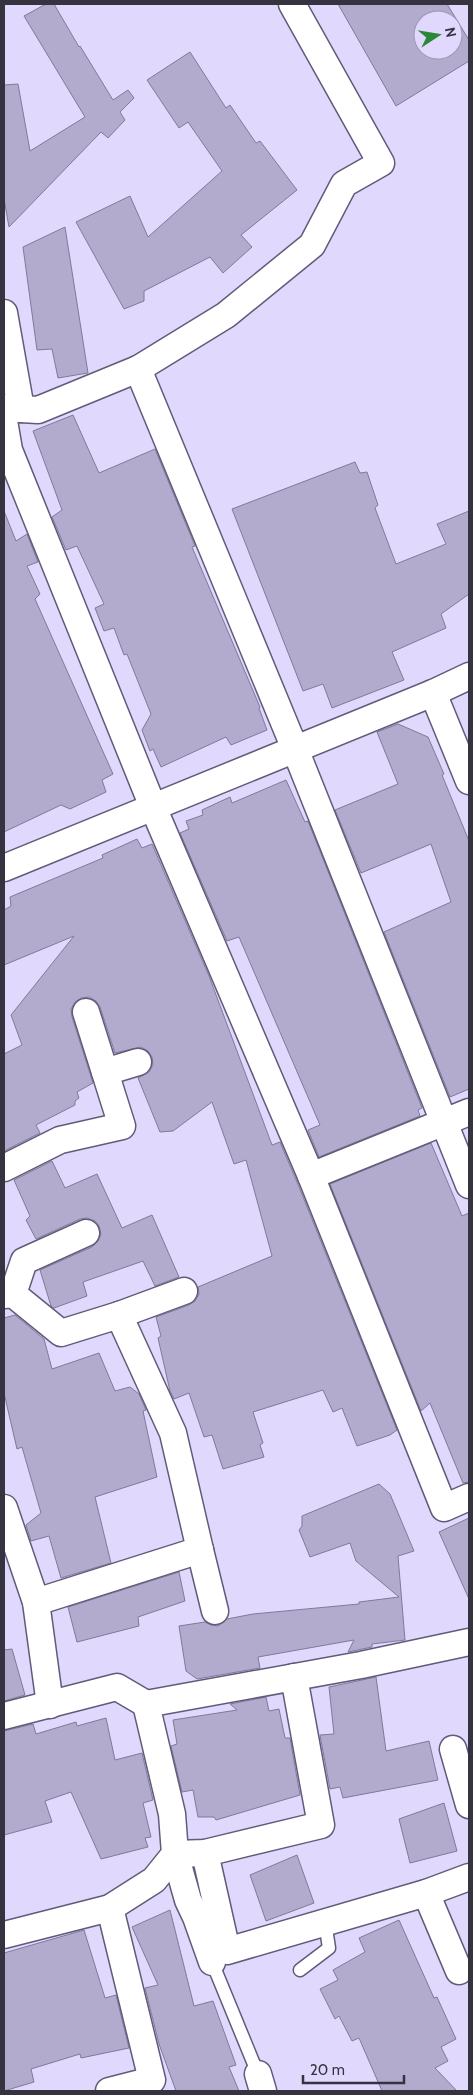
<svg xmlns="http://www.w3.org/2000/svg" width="473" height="2095" viewBox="0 0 473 2095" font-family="Cabin,sans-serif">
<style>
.building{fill:#b3abce;stroke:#817999;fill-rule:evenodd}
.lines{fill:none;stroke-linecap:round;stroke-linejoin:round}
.service-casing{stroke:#615a79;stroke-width:15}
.minor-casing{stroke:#615a79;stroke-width:29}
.service{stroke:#fff;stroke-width:12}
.minor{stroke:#fff;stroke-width:26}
</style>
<rect width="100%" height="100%" fill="#e1d9fd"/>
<g class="building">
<polygon points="46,4 54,4 79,47 80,46 113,100 128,90 134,98 120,112 125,120 108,138 101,132 9,227 4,199 4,85 18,84 30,151 85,117 24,16"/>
<path d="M338 4H447L469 40V61L396 106ZM423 20H453V50H423Z"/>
<polygon points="190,52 226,108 230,105 256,143 260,141 297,190 241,235 252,247 223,273 210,257 144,291 144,301 124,309 76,222 130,196 148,237 222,171 188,122 179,128 147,80"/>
<polygon points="65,227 88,373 58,378 52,349 37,350 23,247"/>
<polygon points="73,415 99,473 155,449 195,546 192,547 260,707 259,708 267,730 231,745 226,737 161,767 153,749 150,751 142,730 151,714 127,654 124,655 114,628 104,631 95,608 104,604 77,546 66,550 52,517 62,510 33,431"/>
<polygon points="355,462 360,473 367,472 378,505 375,508 396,564 446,544 437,524 469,511 469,595 469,594 441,614 446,628 392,652 404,680 332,708 323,684 303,691 232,509"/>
<polygon points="4,511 16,541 27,534 38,562 27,566 40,594 35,599 113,774 102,780 106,792 70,809 61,805 4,832"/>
<polygon points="398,724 428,737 444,774 442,775 469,841 469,1089 450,1097 384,932 451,902 431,844 361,873 335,810 398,784 377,732"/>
<polygon points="286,780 305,822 308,821 422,1108 418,1110 420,1116 319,1157 308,1130 320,1125 239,937 227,941 180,833 189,829 186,821 203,815 202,810 230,797 232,803"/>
<polygon points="137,839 142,848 152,844 209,976 272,1145 280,1142 297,1182 397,1430 390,1435 357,1446 342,1408 333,1412 323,1390 253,1412 263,1443 260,1445 264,1457 223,1469 212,1435 204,1437 189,1393 174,1399 170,1391 158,1338 161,1336 156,1317 189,1305 195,1301 199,1294 198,1287 272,1256 246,1160 234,1164 212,1102 173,1131 160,1132 138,1078 149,1072 153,1065 152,1057 148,1051 141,1047 115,1053 100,1007 96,1001 89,997 81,998 75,1002 71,1009 72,1017 93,1083 77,1092 79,1098 75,1101 75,1105 36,1125 40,1133 4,1151 4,1054 22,1045 11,1015 74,936 4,965 4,910 11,906 10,897 103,858 102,855"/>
<polygon points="431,1143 462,1216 469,1213 469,1482 463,1483 430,1403 421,1411 330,1184"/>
<polygon points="52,1161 65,1188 97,1174 122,1228 152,1215 179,1277 155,1286 143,1261 83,1282 87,1296 54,1308 51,1306 40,1270 92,1247 98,1241 101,1234 99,1226 95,1221 87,1218 80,1219 36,1239 26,1220 30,1216 14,1180"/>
<polygon points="15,1315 44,1339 52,1369 99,1353 115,1391 130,1387 139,1394 146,1410 143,1411 157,1477 95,1497 111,1563 61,1578 49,1536 31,1541 26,1525 41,1513 22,1447 17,1449 4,1393 4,1318"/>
<polygon points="379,1484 390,1494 414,1551 398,1556 405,1640 372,1644 372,1647 348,1652 354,1640 258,1657 260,1668 197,1679 186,1671 179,1626 205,1622 211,1625 218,1626 227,1619 253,1614 359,1604 359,1602 399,1597 356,1561 350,1543 310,1557 299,1530 302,1526 302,1516"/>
<polygon points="469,1518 469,1599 439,1532"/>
<polygon points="179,1572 185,1601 138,1617 139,1626 77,1642 68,1607"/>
<polygon points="12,1649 25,1695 4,1701 4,1650"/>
<polygon points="376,1677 386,1751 429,1741 438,1780 343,1798 340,1787 330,1789 320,1735 334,1734 329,1687"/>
<polygon points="266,1697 269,1711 279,1709 285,1738 290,1738 300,1795 216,1820 214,1817 198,1817 193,1790 182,1792 171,1746 177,1744 173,1720 237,1710 230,1704"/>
<polygon points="106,1718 115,1760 142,1753 153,1800 143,1803 151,1837 145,1838 148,1847 101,1859 71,1792 45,1801 52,1822 4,1835 4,1731 33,1724 36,1734 76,1722 77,1726"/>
<polygon points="444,1803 457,1851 410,1863 399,1819"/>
<polygon points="297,1855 314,1903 266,1921 250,1875"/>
<polygon points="170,1910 194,2006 213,2001 236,2065 229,2067 239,2091 176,2091 159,2044 145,1988 158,1985 132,1927"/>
<polygon points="399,1920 434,1998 437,1997 456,2039 441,2047 448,2061 435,2068 457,2091 382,2091 359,2038 352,2041 339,2016 335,2019 320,1989 338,1980 333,1970 365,1952 359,1938"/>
<polygon points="84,1930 105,1998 116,1995 129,2048 81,2058 80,2054 31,2069 34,2082 4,2091 4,1953"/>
</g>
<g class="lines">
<defs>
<g id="service">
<polyline points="212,1962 258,2074"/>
<polyline points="300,1970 329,1948 325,1922"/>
</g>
<g id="minor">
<polyline points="4,313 21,409"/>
<polyline points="138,369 295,749 469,1185"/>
<polyline points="4,408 38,410 138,369 226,315 312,245 344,184 381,163 292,4"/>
<polyline points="4,421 9,450 153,807 311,1176 444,1508 469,1497"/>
<polyline points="433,693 469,781"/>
<polyline points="4,868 433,693 469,676"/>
<polyline points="105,1072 138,1062"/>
<polyline points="4,1168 60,1140 122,1126 86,1012"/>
<polyline points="311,1176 469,1112"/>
<polyline points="13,1294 24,1261 86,1233"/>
<polyline points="4,1295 13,1294 61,1333 119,1315 184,1291"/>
<polyline points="4,1508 36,1602 50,1705"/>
<polyline points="200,1550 215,1611"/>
<polyline points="36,1602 200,1550 173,1433 119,1315"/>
<polyline points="4,1716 117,1687 146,1704"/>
<polyline points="453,1749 469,1805"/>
<polyline points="205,1853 227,1951 426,1893 469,1877"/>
<polyline points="426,1893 459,1971"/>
<polyline points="4,1935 110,1908"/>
<polyline points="212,1962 196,1917 188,1900 175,1854 205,1853 321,1825 294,1677"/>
<polyline points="258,2074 263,2091"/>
<polyline points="109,2091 152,2080 110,1908 154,1880 175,1854 172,1814 146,1704 361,1665 469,1642"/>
</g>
</defs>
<use href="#service" class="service-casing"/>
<use href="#minor" class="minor-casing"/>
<use href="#service" class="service"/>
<use href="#minor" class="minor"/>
</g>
<rect width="473" height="2095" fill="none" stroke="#363341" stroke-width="10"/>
<g transform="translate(438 35) rotate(78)"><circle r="24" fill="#e1d9fd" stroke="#9d97b2"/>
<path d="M0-4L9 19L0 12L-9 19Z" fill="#2c8839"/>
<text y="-8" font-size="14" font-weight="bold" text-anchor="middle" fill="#363341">N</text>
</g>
<path d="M303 2075v8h101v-8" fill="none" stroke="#363341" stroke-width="2.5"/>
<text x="310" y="2075" font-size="15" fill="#363341" stroke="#e1d9fd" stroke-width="4" paint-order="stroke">20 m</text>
</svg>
